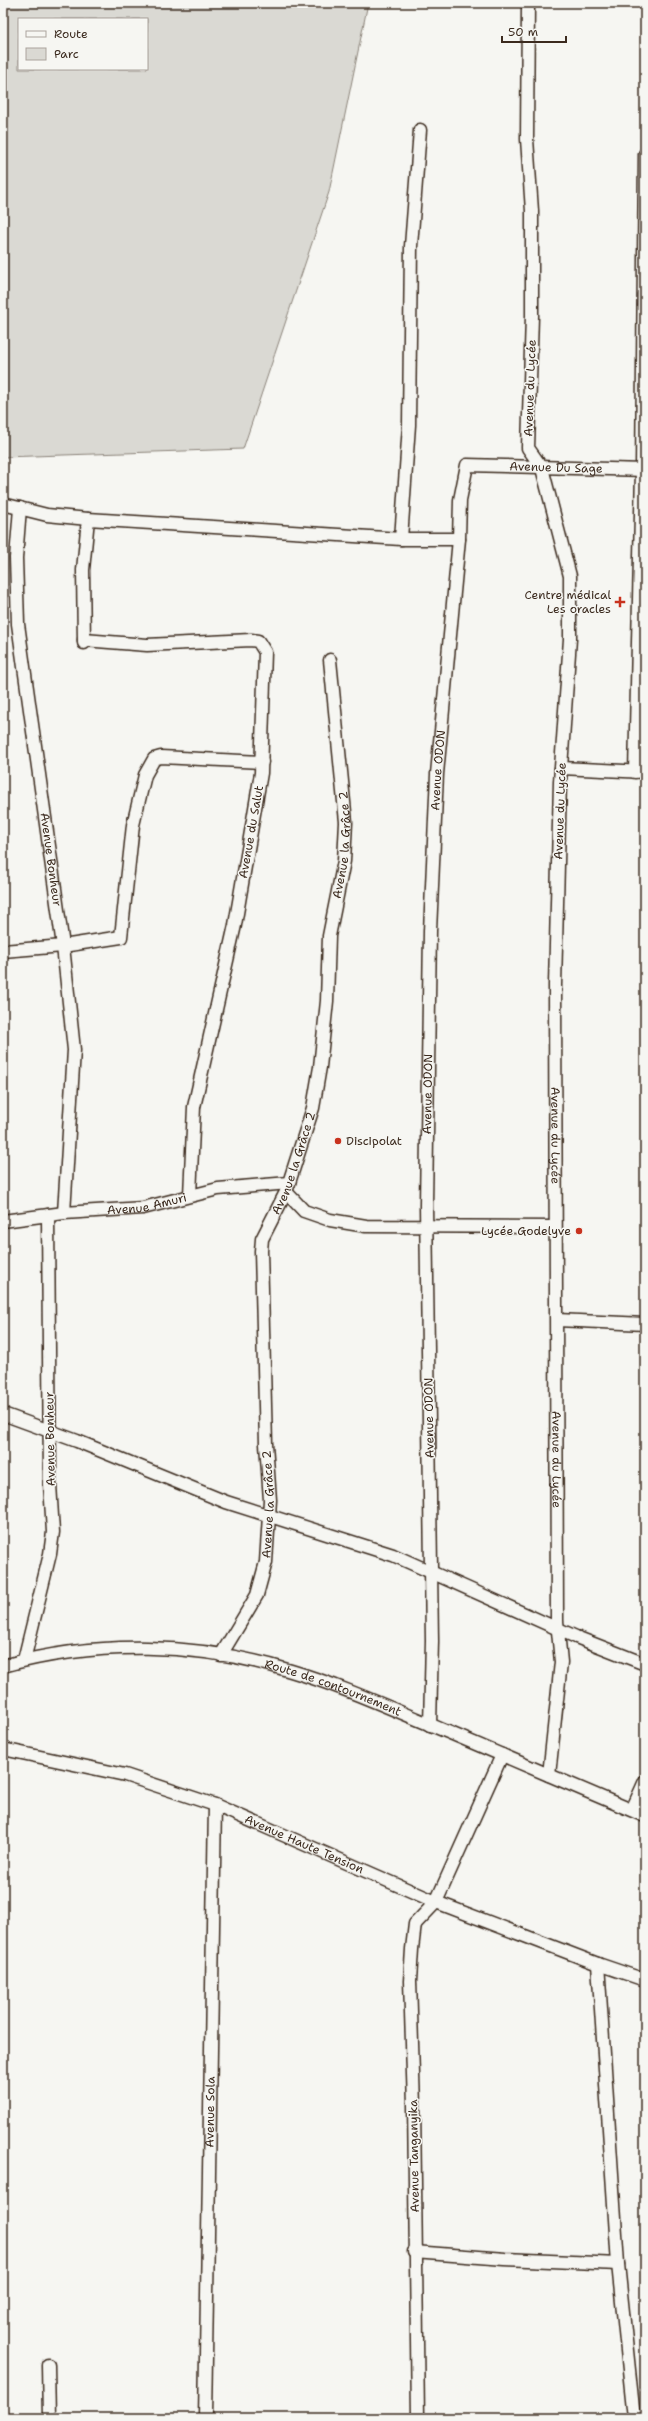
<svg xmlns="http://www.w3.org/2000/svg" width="648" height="2421" viewBox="0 0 648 2421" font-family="'Shantell Sans',sans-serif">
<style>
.green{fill:#dad9d3;stroke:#8a8278;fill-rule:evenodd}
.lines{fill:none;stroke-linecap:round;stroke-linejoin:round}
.minor-casing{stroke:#3b2a1e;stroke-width:15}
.minor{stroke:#f6f6f2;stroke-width:12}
.poi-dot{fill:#c8321e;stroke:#f6f6f2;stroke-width:1.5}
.labels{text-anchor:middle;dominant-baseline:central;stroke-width:3;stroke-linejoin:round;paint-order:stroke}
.street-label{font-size:12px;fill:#3b2a1e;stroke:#f6f6f2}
.poi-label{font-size:12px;fill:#3b2a1e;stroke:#f6f6f2;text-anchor:end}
</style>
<rect width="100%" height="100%" fill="#f6f6f2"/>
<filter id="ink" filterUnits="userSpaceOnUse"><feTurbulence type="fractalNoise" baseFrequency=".025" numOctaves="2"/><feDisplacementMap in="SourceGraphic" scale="8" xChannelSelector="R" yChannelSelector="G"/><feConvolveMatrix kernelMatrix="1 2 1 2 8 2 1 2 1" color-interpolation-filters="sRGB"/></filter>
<g filter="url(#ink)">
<path class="green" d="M3 3H368L329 192 243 449 3 457ZM19 19H147V69H19Z"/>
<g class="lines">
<defs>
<g id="minor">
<path id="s1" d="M528 3 527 139 532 211V316L528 448 542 468 570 576V639L560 782 555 985 557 1621 561 1662 549 1775"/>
<polyline points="3,504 47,515 88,519 401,539 459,539"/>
<path id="s2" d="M20 508 16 558 18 624 63 946 74 1050 64 1213"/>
<polyline points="401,539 409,425 411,246 420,130"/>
<polyline points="84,640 147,645 251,640 258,641 265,652 261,773 235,925 194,1107 190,1195"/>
<polyline points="84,643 83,570 88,519"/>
<polyline points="561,768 645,772"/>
<polyline points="635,772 642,470 645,154"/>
<polyline points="3,951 63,946 121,937 133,825 145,775 154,759 161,757 262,762"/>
<polyline points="286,1192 304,1211 330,1220 366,1226 555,1227"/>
<path id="s3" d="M3 1221 64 1213 143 1208 218 1189 289 1183"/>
<polyline points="557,1320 645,1324"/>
<polyline points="3,1414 77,1441 226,1502 393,1555 576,1637 645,1664"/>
<path id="s4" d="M221 1655 257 1595 266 1562 270 1500 266 1444 261 1251 262 1239 286 1192 313 1108 320 1067 327 1001 329 936 344 861 346 822 330 660"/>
<polyline points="24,1660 50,1554 53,1532 50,1484 48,1215"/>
<path id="s5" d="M3 1666C97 1640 198 1642 291 1671 345 1687 396 1711 448 1732 514 1760 579 1788 645 1816"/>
<path id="s6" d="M430 1725 432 1641 426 1205 430 931 437 774 459 539 460 500 467 465 645 470"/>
<path id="s7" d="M3 1749 125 1775 215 1805 436 1902 598 1964 645 1980"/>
<polyline points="632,1810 645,1781"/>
<polyline points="598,1964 618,2264 634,2418"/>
<polyline points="414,2252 505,2259 618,2264"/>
<polyline points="48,2365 49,2418"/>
<path id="s8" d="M205 2418 215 1805"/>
<polyline points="418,2418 414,2105 410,1981 412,1949 415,1924 436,1902 502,1755"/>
</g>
</defs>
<use href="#minor" class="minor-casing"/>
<use href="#minor" class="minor"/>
</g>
</g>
<g class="poi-dot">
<path d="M618 596h4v4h4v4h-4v4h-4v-4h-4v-4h4z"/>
<circle cx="338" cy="1141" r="4"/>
<circle cx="579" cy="1231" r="4"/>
</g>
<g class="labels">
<g class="street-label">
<text transform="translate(530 388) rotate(-88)">Avenue du Lycée</text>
<text stroke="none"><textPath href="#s6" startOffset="1351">Avenue Du Sage</textPath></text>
<text stroke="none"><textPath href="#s6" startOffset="955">Avenue ODON</textPath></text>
<text transform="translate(560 811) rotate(-88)">Avenue du Lycée</text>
<text transform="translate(251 832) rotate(-80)">Avenue du Salut</text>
<text stroke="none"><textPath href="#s4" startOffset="834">Avenue la Grâce 2</textPath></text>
<text stroke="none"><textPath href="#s2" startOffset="354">Avenue Bonheur</textPath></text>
<text stroke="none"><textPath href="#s6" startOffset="631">Avenue ODON</textPath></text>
<text stroke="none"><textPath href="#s1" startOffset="1141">Avenue du Lycée</textPath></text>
<text stroke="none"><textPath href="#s4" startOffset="510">Avenue la Grâce 2</textPath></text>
<text stroke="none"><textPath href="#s3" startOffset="145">Avenue Amuri</textPath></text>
<text transform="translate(429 1418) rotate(-91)">Avenue ODON</text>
<text transform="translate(50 1439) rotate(-91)">Avenue Bonheur</text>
<text stroke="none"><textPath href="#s1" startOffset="1465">Avenue du Lycée</textPath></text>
<text stroke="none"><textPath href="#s4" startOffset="162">Avenue la Grâce 2</textPath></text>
<text stroke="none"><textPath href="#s5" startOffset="337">Route de contournement</textPath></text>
<text stroke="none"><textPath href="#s7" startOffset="317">Avenue Haute Tension</textPath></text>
<text stroke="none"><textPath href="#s8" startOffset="306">Avenue Sola</textPath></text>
<text transform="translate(414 2156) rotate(-91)">Avenue Tanganyika</text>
</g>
<g class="poi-label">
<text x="611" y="595">Centre médical<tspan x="611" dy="14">Les oracles</tspan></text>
<text x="346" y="1141" text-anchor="start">Discipolat</text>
<text x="571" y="1231">Lycée Godelyve</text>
</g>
</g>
<rect width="648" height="2421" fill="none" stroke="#f6f6f2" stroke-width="16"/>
<rect x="8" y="8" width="632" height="2405" fill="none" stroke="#3b2a1e" stroke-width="1.5" filter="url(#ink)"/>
<rect x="18" y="18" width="130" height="52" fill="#f6f6f2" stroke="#aba49d"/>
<rect x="26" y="31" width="20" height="6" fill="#f6f6f2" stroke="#aba49d"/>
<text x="54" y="38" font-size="12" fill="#3b2a1e">Route</text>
<rect x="26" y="48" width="20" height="12" fill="#dad9d3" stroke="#aba49d"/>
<text x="54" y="58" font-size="12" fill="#3b2a1e">Parc</text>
<path d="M502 36v6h64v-6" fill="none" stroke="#3b2a1e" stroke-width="2"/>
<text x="508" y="36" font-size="12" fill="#3b2a1e" stroke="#f6f6f2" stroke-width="3" paint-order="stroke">50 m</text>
</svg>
